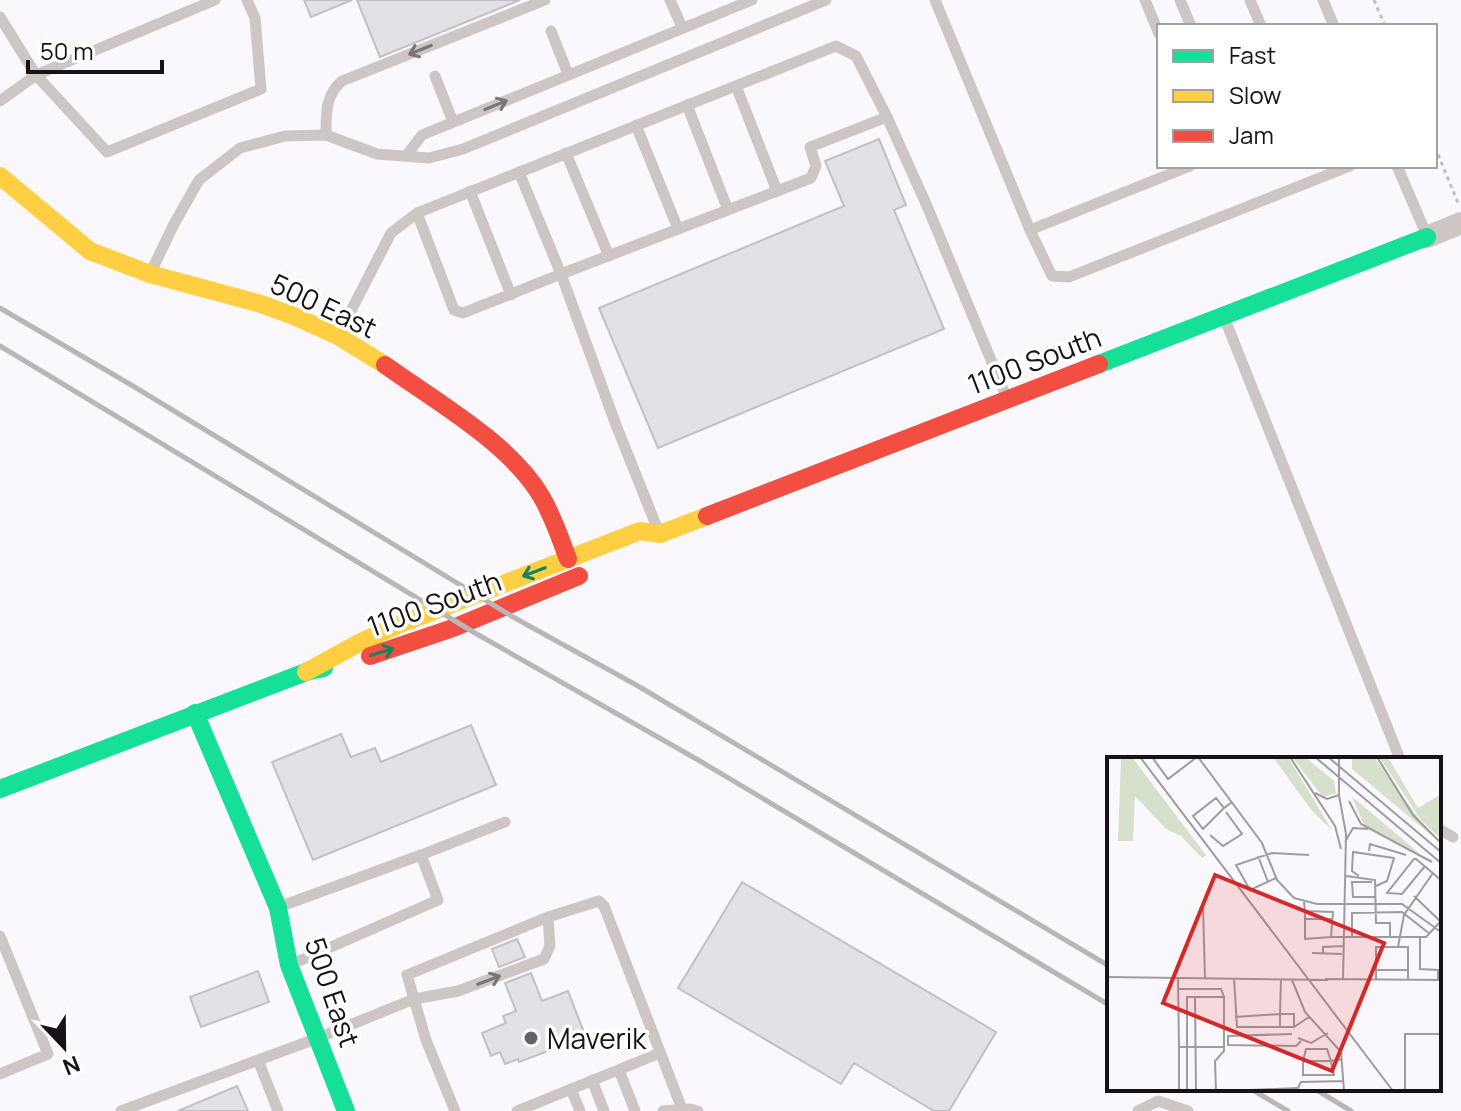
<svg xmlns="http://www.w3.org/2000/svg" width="1461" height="1111" viewBox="0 0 1461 1111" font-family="Manrope,sans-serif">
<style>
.building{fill:#e4e1e6;stroke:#c3c0c5;stroke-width:2}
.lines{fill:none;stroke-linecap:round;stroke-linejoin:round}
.path{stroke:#c3bdbd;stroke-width:3;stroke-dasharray:4 4;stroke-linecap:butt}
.lane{stroke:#cdc6c4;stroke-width:11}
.street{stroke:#cdc6c4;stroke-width:22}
.fast{stroke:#16e098;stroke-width:18}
.slow{stroke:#ffcf43;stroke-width:18}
.jam{stroke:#f24e42;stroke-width:18}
.rail{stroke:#bab6b7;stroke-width:5}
.oneway{stroke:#7b7577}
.oneway2{stroke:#16835e}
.poi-dot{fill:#666268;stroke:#fff;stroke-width:3}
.labels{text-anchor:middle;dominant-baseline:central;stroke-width:7;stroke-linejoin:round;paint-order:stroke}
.street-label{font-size:28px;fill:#161218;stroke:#fff}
.poi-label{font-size:28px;fill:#161218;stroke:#fff;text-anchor:start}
.inset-road{fill:none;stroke:#9f9ca1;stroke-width:2}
.view{fill:#d62828;fill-opacity:0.15;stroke:#d62828;stroke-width:4}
.inset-edge{fill:none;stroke:#161218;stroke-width:4}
</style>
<rect width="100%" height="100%" fill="#fbf8fd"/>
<g class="building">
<polygon points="304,0 352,0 311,17"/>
<polygon points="357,0 520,0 380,57"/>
<polygon points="879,139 906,205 894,210 944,329 658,448 599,308 844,206 825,161"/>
<polygon points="471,725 496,785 313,860 272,762 341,734 351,757 375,748 381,762"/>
<polygon points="742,882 996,1032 949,1111 934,1111 854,1063 841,1084 678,988"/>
<polygon points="517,939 525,957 499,967 492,949"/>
<polygon points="258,971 269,1002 201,1027 190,997"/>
<polygon points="531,973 542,1001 568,991 585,1035 574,1039 575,1041 519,1062 518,1059 505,1064 500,1052 491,1056 482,1033 506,1023 503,1016 516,1011 505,983"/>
<polygon points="237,1086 248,1111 178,1111"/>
</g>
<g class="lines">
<g class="path">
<polyline points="1374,0 1385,26"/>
<polyline points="1435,147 1458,203"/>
</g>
<g class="lane">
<polyline points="670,0 682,27"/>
<polyline points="935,0 1030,230 1190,166"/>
<polyline points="1145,0 1159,34"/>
<polyline points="1180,0 1191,26"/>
<polyline points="1250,0 1261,26"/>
<polyline points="1323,0 1334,26"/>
<polyline points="0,17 36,75 107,152 261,89 255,18 247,0"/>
<polyline points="551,31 568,74"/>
<polyline points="435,76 453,122"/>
<polyline points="736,86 777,191"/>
<polyline points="0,101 36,75 215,0"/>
<polyline points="687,105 728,210"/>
<polyline points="636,125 678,229"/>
<path d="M326 135C326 115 325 95 342 81L545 0"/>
<polyline points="566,153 609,256"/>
<polyline points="406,156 422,135 752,0"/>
<polyline points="1397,166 1427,236"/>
<polyline points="470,191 511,295"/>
<polyline points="417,213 454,310 463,313 561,274 519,172"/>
<polyline points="1030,230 1052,276 1069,277 1350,166"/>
<polyline points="150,274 174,224 199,180 240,148 285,136 326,135 377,154 429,158 463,149 826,0"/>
<polyline points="1224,317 1400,759"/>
<polyline points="338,336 391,233 417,213 836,46 856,56 887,117 927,206 1006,396"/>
<polyline points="658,530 616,425 561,274 811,178 816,166 810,147 887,117"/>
<polyline points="1439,829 1453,837"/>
<polyline points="279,907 421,855 505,822"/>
<polyline points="548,917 550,946 544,959 458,991 414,999 407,975 548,917 599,901 604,906 682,1109"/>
<polyline points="0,936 48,1054 0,1074"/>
<polyline points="290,965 438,900 421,855"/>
<polyline points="258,1060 278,1111"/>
<polyline points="619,1070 635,1111"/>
<polyline points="592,1080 604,1111"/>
<polyline points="571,1089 580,1111"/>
<polyline points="121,1111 318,1038 414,999 426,1040 455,1111"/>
<polyline points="517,1111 660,1053"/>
<polyline points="663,1111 690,1109 698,1111"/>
<polyline points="1138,1111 1158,1101 1188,1111"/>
</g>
<polyline class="street" points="1427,237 1461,223"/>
<g class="fast">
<polyline points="1099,364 1427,237"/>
<polyline points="195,713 278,908 289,965 346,1111"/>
<polyline points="0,789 306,672 324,668"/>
</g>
<g class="slow">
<polyline points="0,176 90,251 150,274 258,303 294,316 338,336 385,365"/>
<polyline points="306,672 359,643 400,624 640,531 660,534 707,516"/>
</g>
<g class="jam">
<path d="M385 365C435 401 510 443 541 496 553 516 560 538 568 559"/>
<polyline points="707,516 1099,364"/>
<polyline points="370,656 453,628 579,576"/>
</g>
<g class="rail">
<polyline points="0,308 133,386 513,617 638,686 1109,966"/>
<polyline points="0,346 475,633 700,761 1109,1005"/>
<polyline points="1251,1089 1288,1111"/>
<polyline points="1315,1089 1351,1111"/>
</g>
</g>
<defs><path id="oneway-shaft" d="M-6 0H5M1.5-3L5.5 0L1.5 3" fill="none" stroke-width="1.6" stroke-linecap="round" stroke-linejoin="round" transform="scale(2)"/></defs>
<g class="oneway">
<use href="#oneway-shaft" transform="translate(420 50) rotate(158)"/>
<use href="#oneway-shaft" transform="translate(496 105) rotate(-22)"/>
<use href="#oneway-shaft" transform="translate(489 980) rotate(-21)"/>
</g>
<g class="oneway2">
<use href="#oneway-shaft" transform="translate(534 572) rotate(159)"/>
<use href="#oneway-shaft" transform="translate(382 652) rotate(-17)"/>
</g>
<circle class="poi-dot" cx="531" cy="1038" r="8"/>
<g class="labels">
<g class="street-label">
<text transform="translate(324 305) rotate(25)">500 East</text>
<text transform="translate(1034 360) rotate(-21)">1100 South</text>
<text transform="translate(434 603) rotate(-20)">1100 South</text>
<text transform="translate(333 992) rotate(71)">500 East</text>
</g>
<g class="poi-label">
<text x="547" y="1038">Maverik</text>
</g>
</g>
<g transform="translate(1107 757)">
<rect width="334" height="334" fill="#fbf8fd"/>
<path d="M14 0H25L99 98 95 101 74 79 59 72 28 39 26 84H11ZM166 0H181L225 73 205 54ZM185 0H198L227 24 229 36 216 40ZM245 0H267L325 79 245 12ZM272 0H281L311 51 334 37V82L315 64ZM245 40 254 47 313 97 257 68Z" fill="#d6e1cc"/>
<path class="inset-road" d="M33 0 286 334M45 0 61 22 90 0M91 0 155 86 170 123 187 141 210 147H295L334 175M183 0 228 69 234 92M208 0 334 106M221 0 334 95M270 0 306 58 334 86M208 36 220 42 232 38M232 38 239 77 236 223M232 38V0M242 44 254 67 325 105M117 51 96 72 86 59 109 41 117 51 125 45M103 78 116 89 135 77 119 55M238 85 246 71 261 72M262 94 263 87 299 98M151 99 161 125M318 109 295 137 280 136 307 102H309L334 123M239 119 268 123 269 166H283V181M252 119 245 114 246 95 287 101 280 124 269 129M169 121 143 133 129 108 165 96 202 98M265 125H245L246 140H269M307 139 334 165M197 145 198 154 226 155 224 180H319L334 164M96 150 98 221M198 154V182L224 180M198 162H226M245 180V156L295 155 323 177M313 180V212L331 213V223M291 190 297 158 326 116M205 196 235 197M216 196V190L237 189M269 213H301M0 220 221 223M71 220 72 290M127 221 130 270H187L202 260M218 222 334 223M185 223 198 255 234 295 237 334M269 223V190H301V223M71 232H114L117 240M88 240 89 334M128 260 173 257 174 222M173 270V257H187V270M185 277 121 279V288L189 289 194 284M191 281 204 286 221 276M196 304 199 292H220L224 304 227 318H196V304H224L235 302M190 333 194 325 237 324M72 334V290H117M80 334V240H117V294L108 304 109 334M120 334 190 331M298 334V277H334"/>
<path class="view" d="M108 118 277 186 225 314 56 246Z"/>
<rect width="334" height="334" class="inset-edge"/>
</g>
<rect x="1157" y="24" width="280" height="144" fill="#ffffff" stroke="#a2a0a3" stroke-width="2"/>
<rect x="1173" y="50" width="40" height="12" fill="#16e098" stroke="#a2a0a3" stroke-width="2"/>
<text x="1229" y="64" font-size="24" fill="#161218">Fast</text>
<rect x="1173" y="90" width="40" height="12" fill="#ffcf43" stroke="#a2a0a3" stroke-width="2"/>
<text x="1229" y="104" font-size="24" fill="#161218">Slow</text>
<rect x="1173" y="130" width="40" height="12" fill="#f24e42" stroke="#a2a0a3" stroke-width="2"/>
<text x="1229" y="144" font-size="24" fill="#161218">Jam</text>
<g transform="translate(64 1047) rotate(158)" stroke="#ffffff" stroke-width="6" paint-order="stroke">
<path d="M0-6L14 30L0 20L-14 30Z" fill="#161218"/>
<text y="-12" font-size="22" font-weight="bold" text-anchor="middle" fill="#161218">N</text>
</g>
<path d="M28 60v12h134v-12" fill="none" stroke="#161218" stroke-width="4"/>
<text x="40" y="60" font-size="24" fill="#161218" stroke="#ffffff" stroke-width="6" paint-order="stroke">50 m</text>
</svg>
